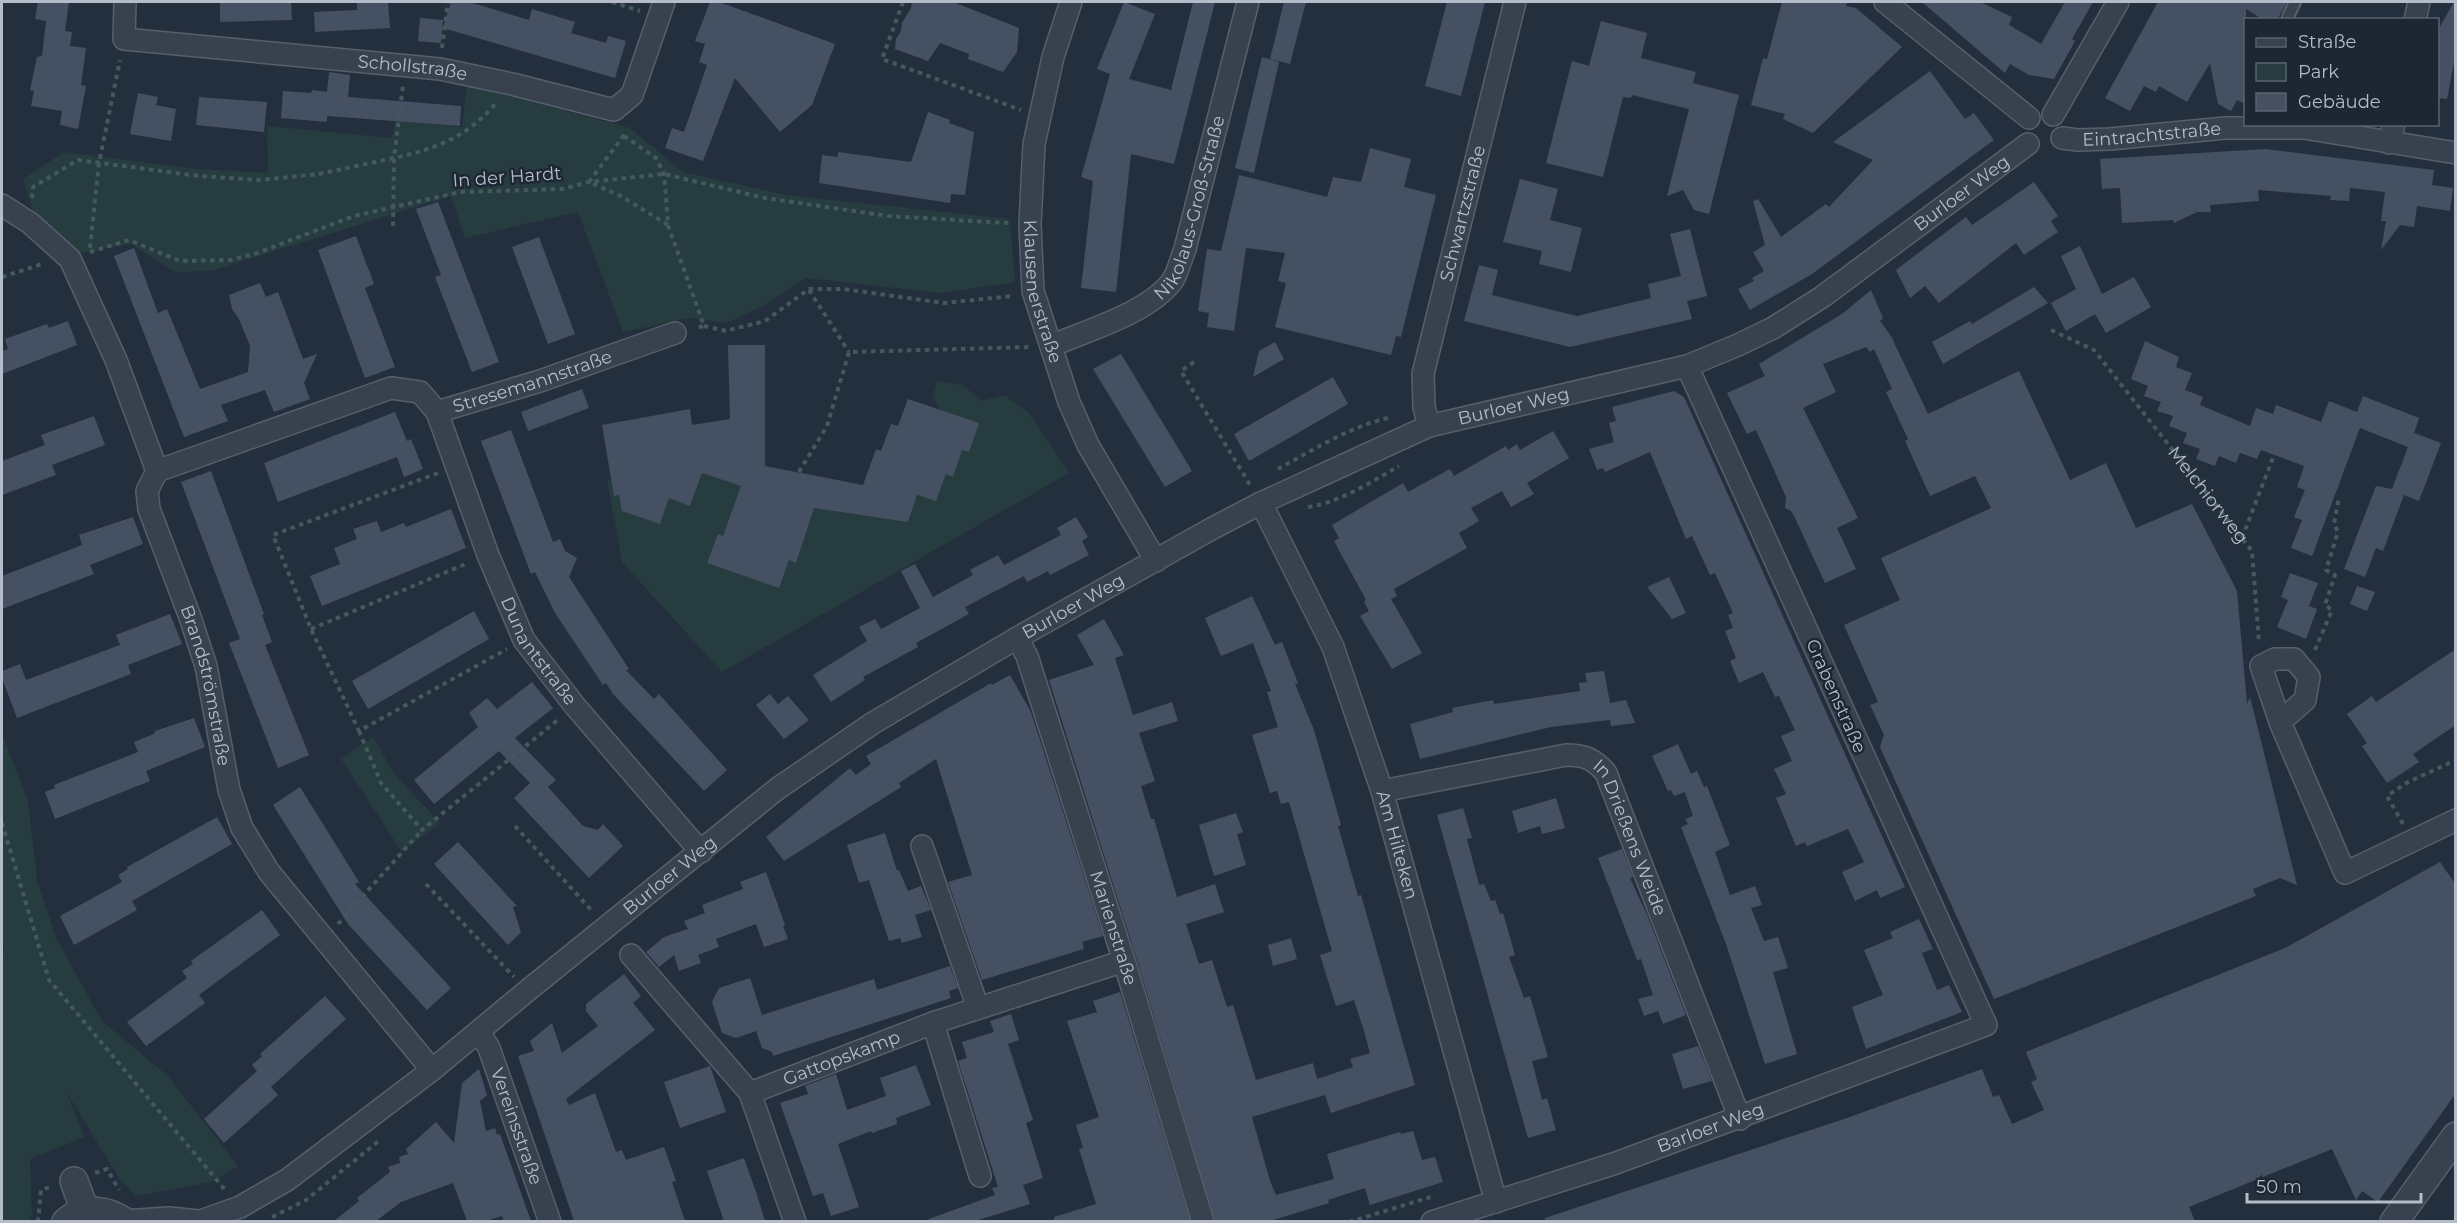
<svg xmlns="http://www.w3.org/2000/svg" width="2457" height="1223" viewBox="0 0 2457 1223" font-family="Montserrat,sans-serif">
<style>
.green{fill:#263c3f}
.building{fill:#455162}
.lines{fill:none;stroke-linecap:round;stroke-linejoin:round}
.service-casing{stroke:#565f6c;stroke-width:14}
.minor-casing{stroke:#565f6c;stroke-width:24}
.tertiary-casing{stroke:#565f6c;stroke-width:30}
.path{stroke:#44595c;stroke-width:4;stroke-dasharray:4.5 4.5;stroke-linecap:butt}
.service{stroke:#38414e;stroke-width:10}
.minor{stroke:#38414e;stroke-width:21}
.tertiary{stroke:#38414e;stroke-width:27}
.labels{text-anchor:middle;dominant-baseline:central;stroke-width:5;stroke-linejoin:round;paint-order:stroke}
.street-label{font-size:18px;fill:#b4bcc9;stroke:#1d2633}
</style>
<rect width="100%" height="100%" fill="#242f3e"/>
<g class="green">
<polygon points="467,84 630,128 683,172 786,195 1010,219 1015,282 941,293 806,278 763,306 727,323 690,318 623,332 578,212 465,238 451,196 211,271 175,272 131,244 74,254 34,216 23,179 64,152 198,169 268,173 267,126 391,138 396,121 462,127"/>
<polygon points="937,381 963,385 981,401 1004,395 1029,413 1069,473 722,672 622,562 607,478 643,509 693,469 900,509 932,487 944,418 933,395"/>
<polygon points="2,734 28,801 37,880 56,938 102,1021 168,1076 238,1166 211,1182 136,1196 119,1178 66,1091 85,1137 30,1159 32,1214 29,1221 2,1221 2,947 7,957 2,944"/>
<polygon points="373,737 395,775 440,823 402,852 341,759"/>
</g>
<g class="building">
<polygon points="38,2 69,2 65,31 72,32 70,46 86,48 81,85 86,86 78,129 60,125 62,111 31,106 34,91 30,90 37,57 42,56 46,21 35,19"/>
<polygon points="220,2 291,2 292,20 220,22"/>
<polygon points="357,2 388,2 390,28 315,32 314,12 357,10"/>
<polygon points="451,2 469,2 529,20 532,9 575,22 571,33 606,43 608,36 626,41 615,78 443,28"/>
<polygon points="710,2 719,2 835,44 812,105 780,132 735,78 703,161 665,148 672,128 684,132 707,65 699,62 705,44 695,41"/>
<polygon points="912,2 953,2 1019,28 1017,52 1003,72 968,59 969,54 940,43 928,61 895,49 896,39 901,31 902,23 911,8"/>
<polygon points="1124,2 1155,14 1129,79 1171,90 1193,2 1215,2 1174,164 1131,154 1116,292 1081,288 1093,181 1081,177 1110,74 1097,69"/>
<polygon points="1284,2 1306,2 1290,64 1270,59"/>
<polygon points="1447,2 1485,2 1461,96 1425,86"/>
<polygon points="1782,2 1847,2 1846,6 1856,8 1902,47 1813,133 1783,119 1785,114 1751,105 1763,58 1767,59"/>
<polygon points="1922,2 1980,2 2012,17 2009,25 2041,44 2065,2 2093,2 2072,39 2075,41 2054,79 2029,75 2010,64 2005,73"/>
<polygon points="2158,2 2287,2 2277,20 2264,20 2246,9 2246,104 2237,100 2231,111 2218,104 2210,63 2187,102 2159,86 2156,92 2144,86 2130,111 2105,98"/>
<polygon points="2454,2 2456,2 2456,52 2447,99 2438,98 2438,30"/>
<polygon points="420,18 443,20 441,43 418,41"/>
<polygon points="1601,21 1647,33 1641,58 1696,72 1693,83 1739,95 1709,214 1694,210 1683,190 1667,196 1689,109 1632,95 1631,98 1623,97 1603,177 1546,163 1572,61 1589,66"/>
<polygon points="1262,57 1279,62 1254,173 1235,168"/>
<polygon points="1930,71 1965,119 1974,113 1994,140 1812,274 1750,310 1738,289 1754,281 1752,278 1764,271 1753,252 1765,245 1753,201 1758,199 1781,237 1826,204 1829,207 1873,160 1833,142"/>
<polygon points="329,72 350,75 348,97 461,106 460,126 327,116 327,122 281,118 283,91 311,93 312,90 327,92"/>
<polygon points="138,93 158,97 156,105 176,109 171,141 130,134"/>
<polygon points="199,97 267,102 264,132 196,125"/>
<polygon points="928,112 950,120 949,123 974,132 965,195 951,194 950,203 819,183 822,155 838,157 838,152 911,162"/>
<polygon points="1370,148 1411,159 1404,187 1436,195 1401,337 1396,336 1391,355 1275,327 1286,283 1278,281 1285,253 1246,248 1234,331 1207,327 1209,313 1198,311 1207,249 1221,251 1239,175 1327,197 1333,177 1361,182"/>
<polygon points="2265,149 2434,170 2432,185 2453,188 2450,211 2417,206 2414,227 2400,225 2381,250 2386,221 2381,221 2385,192 2350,188 2349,201 2330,200 2331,196 2258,190 2259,201 2210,205 2211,212 2197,212 2174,223 2173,220 2122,223 2120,188 2102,189 2100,159"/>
<polygon points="1520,179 1558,189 1550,220 1582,228 1571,272 1539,264 1542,251 1503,242"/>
<polygon points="2034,182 2058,216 2051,221 2058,232 2024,255 2016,243 1939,303 1925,286 1910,298 1896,270 1966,217 1972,225"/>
<polygon points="438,202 499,362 472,372 435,277 441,275 416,209"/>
<polygon points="1690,229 1707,296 1687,301 1692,319 1570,347 1464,321 1479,265 1498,270 1492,295 1577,316 1651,298 1648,284 1681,276 1670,234"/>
<polygon points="356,236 374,284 365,288 395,367 365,378 318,250"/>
<polygon points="539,237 575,334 548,344 512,247"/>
<polygon points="2080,246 2102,294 2134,277 2151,307 2106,333 2095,314 2066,331 2051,303 2076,289 2061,256"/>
<polygon points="134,248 158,313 167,309 200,389 248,372 250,346 239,319 232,309 229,295 260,283 266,297 278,292 303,359 317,354 304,383 310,399 274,412 265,390 221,405 228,421 184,437 114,256"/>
<polygon points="2034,287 2048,303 1943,364 1932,342 1970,321 1972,324"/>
<polygon points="1871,290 1883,318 1880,321 1891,336 1928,414 2019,371 2070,480 2106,463 2136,528 2192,504 2237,591 2247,704 2250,697 2297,885 2280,878 2253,889 2256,896 1994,999 1880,747 1884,735 1870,705 1878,702 1844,625 1900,600 1881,558 1991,508 1975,476 1930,496 1905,441 1908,439 1886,392 1892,389 1874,349 1870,352 1866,347 1823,364 1836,392 1803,408 1858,518 1837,528 1856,569 1825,583 1795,518 1791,511 1785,508 1786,497 1756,430 1747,434 1727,393 1765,376 1759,364 1842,314"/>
<polygon points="68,321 77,345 2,374 2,351 8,349 5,339 47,324 49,328"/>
<polygon points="2145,341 2179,357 2176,367 2192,373 2185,390 2203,397 2200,405 2250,426 2256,408 2273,414 2276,405 2321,422 2329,401 2357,412 2363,396 2419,418 2414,433 2441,443 2419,501 2404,495 2383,551 2376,548 2365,577 2344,569 2376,486 2392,489 2408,447 2360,428 2312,556 2291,548 2302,520 2294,517 2305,490 2297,487 2304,466 2261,450 2257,459 2240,453 2236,463 2219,456 2215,466 2196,459 2200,449 2183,443 2187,433 2169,426 2173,416 2157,411 2161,402 2144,396 2148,386 2131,379"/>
<polygon points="1275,342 1284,359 1253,377 1259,351"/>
<polygon points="728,345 765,345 765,466 863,485 876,449 881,451 891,424 898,426 908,399 979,423 969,452 962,450 953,477 946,474 936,501 917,495 908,522 814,508 796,563 789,560 779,588 707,563 718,534 723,536 741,486 702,473 690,506 669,498 660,524 622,511 619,495 614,496 602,425 690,409 692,425 730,419"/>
<polygon points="1121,354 1192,471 1165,487 1093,369"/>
<polygon points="1333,377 1348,404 1249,461 1234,434"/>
<polygon points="582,389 589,408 528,431 521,412"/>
<polygon points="1674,391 1684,397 1905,887 1880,898 1877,890 1855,901 1842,872 1864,862 1848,829 1807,846 1805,842 1796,846 1776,798 1786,794 1774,769 1792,761 1781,736 1795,730 1779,696 1775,697 1763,672 1739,683 1730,661 1736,658 1725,631 1733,628 1728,615 1733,613 1715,573 1710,575 1692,536 1686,539 1650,452 1605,472 1603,468 1597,470 1589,449 1614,442 1609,423 1616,421 1612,407"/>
<polygon points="395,412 407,441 411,439 423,469 404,477 397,457 278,502 264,463"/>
<polygon points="94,416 105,445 52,465 56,475 2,495 2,461 45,445 41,435"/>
<polygon points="511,430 553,542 560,539 565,551 577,558 569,577 629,669 626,670 654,699 659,694 727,770 704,791 613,694 606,683 603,685 555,613 535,572 531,574 481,441"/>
<polygon points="1553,431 1569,458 1527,483 1534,494 1511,507 1502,491 1471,508 1479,521 1459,533 1467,548 1394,589 1397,596 1391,599 1422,653 1392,669 1360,616 1369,611 1364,602 1366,600 1334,541 1339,538 1332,525 1403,483 1408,492 1450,469 1454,476 1506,446 1508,450 1517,444 1520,450"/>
<polygon points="211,471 264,614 262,615 272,642 265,645 309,755 278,768 229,643 240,639 181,482"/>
<polygon points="451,509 466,548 322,606 310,576 340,564 334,548 357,539 353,529 377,521 381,532 404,523 406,527"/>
<polygon points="133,517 143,544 90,565 94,574 2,609 2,576 82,545 79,535"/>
<polygon points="1076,517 1088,537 1082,541 1089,555 1050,575 1048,571 1027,582 1024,576 965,607 969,614 916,643 918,647 863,677 865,680 831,702 813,675 867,641 859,627 875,619 881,629 920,608 901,571 915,564 933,597 973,575 970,570 998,555 1004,565 1061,535 1057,528"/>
<polygon points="2290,573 2318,583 2309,606 2317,609 2306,639 2277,627 2288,600 2281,597"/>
<polygon points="1669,577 1686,613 1672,619 1647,587"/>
<polygon points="2357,586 2375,592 2367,611 2350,604"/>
<polygon points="1252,596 1275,645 1282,642 1298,683 1295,684 1314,730 1341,825 1338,826 1358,896 1361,895 1415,1085 1331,1113 1325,1095 1252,1117 1270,1181 1276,1195 1334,1179 1327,1154 1400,1132 1401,1134 1413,1131 1422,1160 1435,1157 1443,1182 1370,1205 1365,1188 1328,1200 1329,1203 1270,1221 1215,1221 1136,957 1049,680 1094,665 1077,635 1104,619 1124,655 1115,658 1133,715 1172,702 1178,721 1139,733 1155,781 1141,786 1151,819 1154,819 1177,897 1215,884 1224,912 1186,924 1199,964 1212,960 1227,1007 1233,1005 1256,1080 1313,1063 1317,1079 1353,1067 1350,1059 1370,1053 1364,1031 1354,1000 1336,1006 1320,955 1332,951 1289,802 1281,804 1277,791 1270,793 1252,735 1278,727 1267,692 1271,691 1253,643 1221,656 1205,618"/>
<polygon points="474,611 489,639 368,709 352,681"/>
<polygon points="170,614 182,644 128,665 131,674 17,718 2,678 2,671 20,664 26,680 120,645 116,635"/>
<polygon points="2456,649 2456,725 2413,754 2419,762 2387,783 2362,746 2367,743 2347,714 2372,696 2376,702"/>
<polygon points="1604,671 1610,703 1626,700 1635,723 1611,726 1610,720 1551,727 1420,759 1410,724 1453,712 1452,708 1493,700 1494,704 1580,691 1579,683 1587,682 1585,673"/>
<polygon points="1010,675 1031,712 1103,936 1082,942 1084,949 982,980 948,882 972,875 936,759 899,783 901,787 784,861 766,837 850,768 856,775 871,764 866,756 991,683 992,685"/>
<polygon points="532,682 553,708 515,738 556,780 548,787 583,826 598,830 603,824 623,846 589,878 514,798 530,783 499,751 434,804 414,780 478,727 469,713 487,698 497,709"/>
<polygon points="770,694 778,704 788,696 809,720 784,739 756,705"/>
<polygon points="194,718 205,747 146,771 150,781 55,819 45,792 55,788 54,785 138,752 134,742 154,734 155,731"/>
<polygon points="1678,744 1691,774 1697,771 1704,787 1707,786 1730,845 1715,852 1730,895 1755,886 1762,905 1751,908 1764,941 1778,937 1788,968 1773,972 1797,1054 1765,1064 1726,944 1681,827 1688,824 1685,819 1693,816 1685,792 1674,796 1671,790 1668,791 1652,756"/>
<polygon points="300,787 359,882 355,884 451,988 427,1010 348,924 273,805"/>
<polygon points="1556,798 1565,828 1542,834 1540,826 1518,833 1512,811"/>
<polygon points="1463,808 1472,838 1467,839 1479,885 1484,884 1491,901 1495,900 1500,914 1503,913 1515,955 1509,957 1524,998 1530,996 1548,1057 1532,1061 1542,1100 1547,1098 1556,1130 1528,1138 1437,815"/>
<polygon points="1236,813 1243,832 1237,834 1246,865 1214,876 1199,825"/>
<polygon points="217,817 232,844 132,901 137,910 74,945 60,916 122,882 118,875 128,869 127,867"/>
<polygon points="885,833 897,871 899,870 908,891 921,886 931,910 915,915 922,937 902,943 900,938 889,941 869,880 859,883 847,845"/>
<polygon points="458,842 517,906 513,907 521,932 508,945 434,864"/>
<polygon points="1622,849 1633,877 1630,878 1648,917 1686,1015 1663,1024 1658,1011 1644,1016 1638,999 1653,995 1641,959 1637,960 1598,858"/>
<polygon points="2440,862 2456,885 2456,1093 2378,1202 2362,1191 2356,1200 2332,1149 2189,1207 2195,1221 1545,1221 1545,1218 1847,1118 1982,1069 1993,1097 1999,1095 2012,1124 2044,1110 2031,1082 2037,1079 2026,1052 2285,948"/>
<polygon points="766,872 785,925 783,926 788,939 764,947 756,924 716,939 719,947 698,955 701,963 679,971 674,955 659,967 646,952 664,937 688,929 684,921 705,913 702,905 743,889 740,882"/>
<polygon points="262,910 280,935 199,995 205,1003 146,1046 127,1022 187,978 182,971 193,964 191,961"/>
<polygon points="1919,919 1933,949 1922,953 1937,990 1949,985 1962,1012 1866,1049 1852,1007 1883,995 1864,950 1893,938 1890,932"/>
<polygon points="1291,938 1297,959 1273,966 1268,945"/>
<polygon points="950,966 958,988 949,991 951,998 773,1056 772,1052 762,1048 756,1031 736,1038 722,1033 712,1002 719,988 750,978 762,1015 874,979 877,990"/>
<polygon points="624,974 641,996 633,1003 655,1030 566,1099 569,1105 595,1093 616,1152 622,1150 626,1160 664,1147 676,1181 672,1182 685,1221 574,1221 518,1056 534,1051 530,1041 552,1023 562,1053 598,1026 586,1011 586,1004"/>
<polygon points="1120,992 1190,1221 1054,1221 1054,1217 1096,1204 1079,1149 1083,1148 1076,1125 1099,1117 1067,1021 1097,1012 1093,1001"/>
<polygon points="325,996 346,1019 271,1087 278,1095 224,1143 204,1119 257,1071 252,1065 262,1056 260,1054"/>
<polygon points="1011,1014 1019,1040 1008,1044 1033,1120 1026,1123 1043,1178 1023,1185 1030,1204 975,1221 929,1221 929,1219 995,1195 992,1188 998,1187 958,1061 967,1058 962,1042 994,1032 990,1021"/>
<polygon points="1698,1046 1712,1081 1683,1089 1672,1054"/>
<polygon points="916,1065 931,1105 896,1118 897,1124 872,1133 871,1131 838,1144 859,1207 831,1216 823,1193 813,1196 780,1103 808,1094 805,1086 836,1074 847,1110 886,1096 880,1078"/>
<polygon points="710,1066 726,1112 680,1128 664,1082"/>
<polygon points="479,1069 487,1095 480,1101 486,1131 495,1128 497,1135 500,1134 531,1221 504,1221 502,1216 486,1221 467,1221 453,1183 401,1202 376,1221 334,1221 359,1201 357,1198 390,1172 388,1167 400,1163 399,1157 408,1154 406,1149 436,1122 454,1143 462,1083"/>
<polygon points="744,1158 756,1192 765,1221 724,1221 707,1171"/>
</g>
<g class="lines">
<defs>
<polyline id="service" points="2288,17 2295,2"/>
<g id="minor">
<path id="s2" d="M125 2 124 39 440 69 512 84 614 110 632 95 664 2"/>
<path id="s3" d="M1071 2 1053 57 1034 144 1030 224 1033 291 1069 402 1088 445 1156 561"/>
<polyline points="1885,2 2029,118"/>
<polyline points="2415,20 2419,2"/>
<polyline points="2053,115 2118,2"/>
<path id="s4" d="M2062 138 2078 140 2110 139 2225 128H2304L2456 153"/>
<polyline points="2389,143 2394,124"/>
<path id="s5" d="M2 205 30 223 70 259 116 360 157 471 147 491 149 509 190 617 206 666 229 790 242 828 269 872 432 1070"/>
<path id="s6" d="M1051 346C1088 330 1149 313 1173 280 1178 271 1181 259 1185 249L1248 2"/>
<path id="s7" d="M437 412 488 555 524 640 575 706 701 852"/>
<path id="s8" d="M1429 426 1424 407 1423 374 1515 2"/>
<path id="s9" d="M157 471 391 388 420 392 437 412 540 381 675 333"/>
<path id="s10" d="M1261 503 1333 647 1382 791 1496 1202"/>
<path id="s11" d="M1017 638 1027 656 1124 961 1203 1222"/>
<polyline points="2280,722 2261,666 2275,659 2294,659 2309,677 2305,700 2280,722 2345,873 2456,820"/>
<path id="s12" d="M1382 791 1566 755C1585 755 1594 759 1606 773L1740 1119"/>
<polyline points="922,846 978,1008"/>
<polyline points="631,955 750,1093 795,1222"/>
<polyline points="933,1023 980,1176"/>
<path id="s13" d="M479 1032 489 1048 550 1222"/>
<path id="s14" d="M750 1093 933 1023 1124 961"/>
<polyline points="124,1221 169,1218 199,1221"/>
<path id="s15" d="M198 1222 240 1207 287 1180 432 1070 527 991 777 789 873 723 1017 638 1213 528 1261 503 1429 426 1687 366 1738 345 1773 328 1822 297 2028 144"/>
<path id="s16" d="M1432 1222 1616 1163 1986 1025 1687 366"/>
</g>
<g id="tertiary">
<polyline points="74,1181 85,1211"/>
<path d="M66 1222C84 1206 107 1209 125 1222"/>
<polyline points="2394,1222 2456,1136"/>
</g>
</defs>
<use href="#service" class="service-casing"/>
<use href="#minor" class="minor-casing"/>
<use href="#tertiary" class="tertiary-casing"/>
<g class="path">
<polyline points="612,2 640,11"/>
<polyline points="903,2 882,59 1021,110"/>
<polyline points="442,48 448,2"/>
<polyline points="624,135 589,182 621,196 668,225"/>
<polyline points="624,136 656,158 664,174 668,225 704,326 696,328"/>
<polyline points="32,198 33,187 78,160 199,176 260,180 319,174 394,158 403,85"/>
<path d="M393 226 394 158C435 149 468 137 496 103"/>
<polyline points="90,248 99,163 120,60"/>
<polyline points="90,252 129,240 180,261 230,260 257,253 354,216 460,192 563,189 589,182 664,174 765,198 888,216 1008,223"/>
<polyline points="2,277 42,264"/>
<polyline points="809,290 849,352"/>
<polyline points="704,326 726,331 765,321 809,289 843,289 944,303 1013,296"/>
<path id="s1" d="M2051 330 2094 350 2252 551 2259 643"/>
<polyline points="1194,362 1181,371 1250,485"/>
<path d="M1278 469C1313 450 1349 427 1388 418"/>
<polyline points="799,472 827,426 849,352 1029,347"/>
<polyline points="438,473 273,535 311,629 359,731 507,649"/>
<path d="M1308 507C1341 502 1371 482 1399 466"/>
<polyline points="2242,538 2274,455"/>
<polyline points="311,629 468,563"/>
<polyline points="2315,650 2332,610 2325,605 2335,575 2326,570 2338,532 2334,524 2339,497"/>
<polyline points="359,731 381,783 422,830 559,719"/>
<polyline points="2,823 49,980 226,1191"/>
<polyline points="2403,824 2387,796 2408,782 2456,760"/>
<polyline points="515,826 593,912"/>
<polyline points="426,884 514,977"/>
<polyline points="338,924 422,830"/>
<polyline points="95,1173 107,1169 119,1190"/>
<polyline points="272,1217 306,1200 380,1140"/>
<polyline points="38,1222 41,1190 51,1187"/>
<polyline points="1349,1222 1434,1196"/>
</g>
<use href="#service" class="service"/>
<use href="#minor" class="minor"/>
<use href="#tertiary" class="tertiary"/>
</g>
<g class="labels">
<g class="street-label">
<text stroke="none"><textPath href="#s2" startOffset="327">Schollstraße</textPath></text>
<text stroke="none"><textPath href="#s4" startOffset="90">Eintrachtstraße</textPath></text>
<text transform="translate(507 177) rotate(-4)">In der Hardt</text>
<text stroke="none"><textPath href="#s15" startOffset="2064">Burloer Weg</textPath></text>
<text stroke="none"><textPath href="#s6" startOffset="214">Nikolaus-Groß-Straße</textPath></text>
<text stroke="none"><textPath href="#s8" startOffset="218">Schwartzstraße</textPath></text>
<text stroke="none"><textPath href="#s3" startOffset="296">Klausenerstraße</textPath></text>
<text stroke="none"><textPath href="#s9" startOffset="404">Stresemannstraße</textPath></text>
<text stroke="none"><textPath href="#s15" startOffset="1560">Burloer Weg</textPath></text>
<text stroke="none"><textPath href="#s1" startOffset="232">Melchiorweg</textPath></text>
<text stroke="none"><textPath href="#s15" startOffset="1074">Burloer Weg</textPath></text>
<text stroke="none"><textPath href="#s7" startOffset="261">Dunantstraße</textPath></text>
<text stroke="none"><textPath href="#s5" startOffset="543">Brandströmstraße</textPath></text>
<text transform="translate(1836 696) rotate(66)">Grabenstraße</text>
<text stroke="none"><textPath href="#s12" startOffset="302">In Drießens Weide</textPath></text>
<text stroke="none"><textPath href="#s10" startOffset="369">Am Hilteken</textPath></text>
<text stroke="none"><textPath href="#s15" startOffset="588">Burloer Weg</textPath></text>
<text stroke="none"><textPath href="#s11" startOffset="306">Marienstraße</textPath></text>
<text stroke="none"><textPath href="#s14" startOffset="98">Gattopskamp</textPath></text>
<text stroke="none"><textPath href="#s13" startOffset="102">Vereinsstraße</textPath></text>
<text stroke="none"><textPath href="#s16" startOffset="294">Barloer Weg</textPath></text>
</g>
</g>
<rect width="2457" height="1223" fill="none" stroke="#b4bcc9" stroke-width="6"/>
<rect x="2244" y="18" width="195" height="108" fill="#1d2633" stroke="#59626f" stroke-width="1.5"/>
<rect x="2256" y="38" width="30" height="9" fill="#38414e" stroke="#59626f" stroke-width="1.5"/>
<text x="2298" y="48" font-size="18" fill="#b4bcc9">Straße</text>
<rect x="2256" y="63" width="30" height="18" fill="#263c3f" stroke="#59626f" stroke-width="1.5"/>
<text x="2298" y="78" font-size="18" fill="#b4bcc9">Park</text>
<rect x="2256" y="93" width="30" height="18" fill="#455162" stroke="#59626f" stroke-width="1.5"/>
<text x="2298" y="108" font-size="18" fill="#b4bcc9">Gebäude</text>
<path d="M2247 1193v9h174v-9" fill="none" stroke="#b4bcc9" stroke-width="3"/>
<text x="2256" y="1193" font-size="18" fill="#b4bcc9" stroke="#1d2633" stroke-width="4.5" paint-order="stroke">50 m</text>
</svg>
